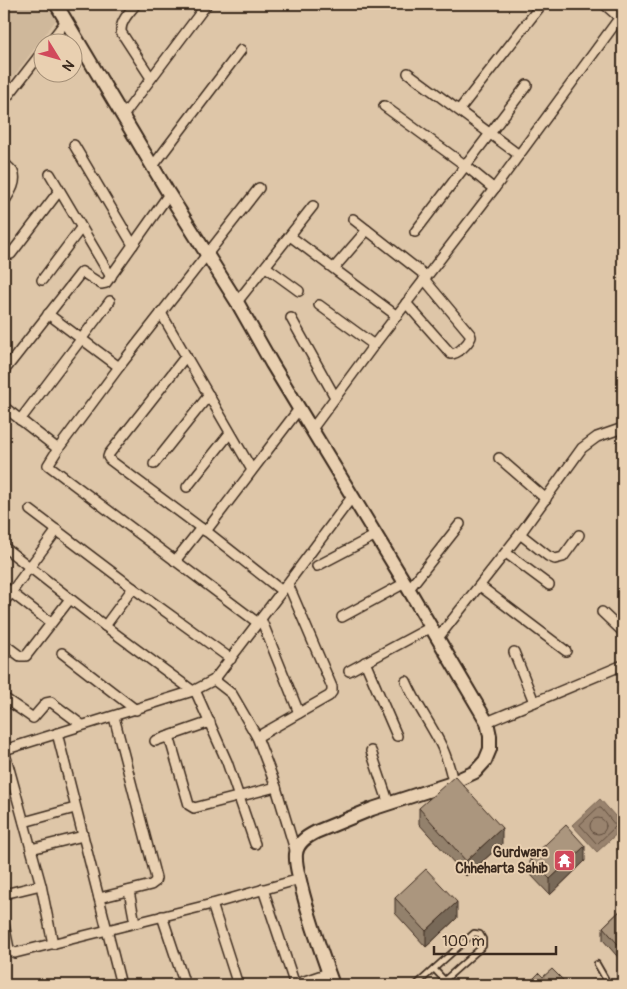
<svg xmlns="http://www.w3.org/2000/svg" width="627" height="989" viewBox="0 0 627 989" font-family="Pangolin,sans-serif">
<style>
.built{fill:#cfb89b}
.water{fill:#99836e;stroke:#735f4e}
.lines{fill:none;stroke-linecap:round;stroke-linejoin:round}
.shore{stroke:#614e3e;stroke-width:1}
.lane-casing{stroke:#3b2a1e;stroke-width:8}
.street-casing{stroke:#3b2a1e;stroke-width:12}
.secondary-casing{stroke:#3b2a1e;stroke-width:16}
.lane{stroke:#e9d0b1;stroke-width:4.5}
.street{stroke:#e9d0b1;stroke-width:9}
.secondary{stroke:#e9d0b1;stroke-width:12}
.wall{fill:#93816c;stroke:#3b2a1e}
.shaded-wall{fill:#786958;stroke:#3b2a1e}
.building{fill:#ab967e;stroke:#3b2a1e}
.labels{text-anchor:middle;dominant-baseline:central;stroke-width:4;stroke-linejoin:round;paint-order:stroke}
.poi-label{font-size:14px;font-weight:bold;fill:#3b2a1e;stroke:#e9d0b1;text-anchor:end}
</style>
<rect width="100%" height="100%" fill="#dec6a8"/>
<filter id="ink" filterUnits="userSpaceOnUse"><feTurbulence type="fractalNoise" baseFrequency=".02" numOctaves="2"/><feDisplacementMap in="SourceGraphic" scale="10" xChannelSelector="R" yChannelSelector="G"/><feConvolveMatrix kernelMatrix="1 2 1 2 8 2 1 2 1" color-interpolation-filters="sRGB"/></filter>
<g filter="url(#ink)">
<polygon class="built" points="4,4 47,4 56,20 4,89"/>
<polygon class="water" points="600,799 623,825 623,828 597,852 572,825"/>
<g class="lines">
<g class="shore">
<polygon points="598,808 601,808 616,826 597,844 580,825"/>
<circle cx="598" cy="826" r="8"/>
</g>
<defs>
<g id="lane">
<polyline points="597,964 609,985"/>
<polyline points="434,969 449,985"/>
<polyline points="416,985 474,933 480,934 483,939 483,946 439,985"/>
</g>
<g id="street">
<path d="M136 4C130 12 120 21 121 32L151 78"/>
<polyline points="604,4 620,18"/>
<polyline points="50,42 66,21"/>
<polyline points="408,73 519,155"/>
<polyline points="4,101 42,52"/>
<polyline points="384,106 466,166 494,189"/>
<polyline points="459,110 542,4"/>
<polyline points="123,116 207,4"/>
<polyline points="74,145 133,245"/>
<path d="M4 163C6 165 11 169 13 172 18 182 9 194 4 202"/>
<polyline points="153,166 241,50"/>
<polyline points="50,174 111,277"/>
<polyline points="353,219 426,276"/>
<polyline points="415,232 527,85"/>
<polyline points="290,236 397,316"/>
<polyline points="11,254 59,191"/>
<polyline points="266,267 299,291"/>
<polyline points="334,268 367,230"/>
<polyline points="42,280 81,228"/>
<polyline points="237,302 313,206"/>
<path d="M406 303 451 354C458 354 468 344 471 337L470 334 424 279"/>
<polyline points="319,305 374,345"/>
<polyline points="161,313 252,470"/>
<polyline points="48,314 119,367"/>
<polyline points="291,318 335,397"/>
<polyline points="186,356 109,454 108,457 110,460 201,528"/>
<polyline points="4,371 80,274 82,272 101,284 106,283 169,194"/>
<polyline points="4,407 58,449"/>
<polyline points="20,420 110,301"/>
<polyline points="312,429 374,345 494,189 623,13"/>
<polyline points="499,458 546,499"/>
<polyline points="154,464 209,395"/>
<polyline points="187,487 230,433"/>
<polyline points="30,510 133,588 231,659"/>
<polyline points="520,534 548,556 555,559 563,557 579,535"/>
<polyline points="4,547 105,626 193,691"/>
<polyline points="506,553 549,585"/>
<polyline points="175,561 201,528 205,531"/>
<polyline points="317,566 376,535"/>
<polyline points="480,586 566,651"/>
<polyline points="4,587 51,623"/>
<polyline points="409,589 460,524"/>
<polyline points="282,591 206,531 299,409"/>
<polyline points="4,602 57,530"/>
<polyline points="602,612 623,632"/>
<polyline points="342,617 405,583"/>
<polyline points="261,619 299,713"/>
<polyline points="258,623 48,465 58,449 119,367 259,188"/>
<polyline points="105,626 133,588"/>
<polyline points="438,638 520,534 582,448 597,437 623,428"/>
<polyline points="4,644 20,656 26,656 70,599"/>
<polyline points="514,652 534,702"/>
<polyline points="62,653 136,710"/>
<polyline points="365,662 397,736"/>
<polyline points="349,671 431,627"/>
<polyline points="214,680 232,694 257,737 275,784 296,853"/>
<path d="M406 681C416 704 428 720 439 741 446 754 450 768 453 782"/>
<polyline points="195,690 227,762 255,844"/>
<polyline points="4,698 33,718 46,703 51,702 82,725"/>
<polyline points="487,722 623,665"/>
<polyline points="57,733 121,985"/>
<polyline points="169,736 189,805 194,808 276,787"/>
<polyline points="257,737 329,696 332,692 332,687 288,584"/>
<polyline points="155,741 210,722"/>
<polyline points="4,750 193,691 214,680 282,591 352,497"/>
<polyline points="4,750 41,885 53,944"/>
<polyline points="371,751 389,804"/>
<polyline points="24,822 75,808"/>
<polyline points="31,849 83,836"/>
<polyline points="263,889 295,985"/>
<polyline points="129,891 135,923"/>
<polyline points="4,894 41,885"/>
<polyline points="99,898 151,885 155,882 156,878 114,717"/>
<polyline points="212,904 238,985"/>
<polyline points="162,916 185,985"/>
<polyline points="4,924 9,949 15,953 212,904 300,879"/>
<polyline points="293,985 328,973"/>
</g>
<path id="secondary" d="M56 4 169 194 237 302 272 364 405 583 487 722 490 736V749L485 761 475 772 449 784 372 809 316 832C306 837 297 843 296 854 295 865 299 875 301 885 309 919 321 952 333 985"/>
</defs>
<use href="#lane" class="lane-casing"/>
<use href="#street" class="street-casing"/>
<use href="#secondary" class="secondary-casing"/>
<use href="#lane" class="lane"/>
<use href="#street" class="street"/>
<use href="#secondary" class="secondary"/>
</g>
<g class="wall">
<polygon points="419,808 502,844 466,876 419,824"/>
<polygon points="530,859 585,861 550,895 530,874"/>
<polygon points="395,898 457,918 426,947 395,913"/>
<polygon points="623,908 623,963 603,940 603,927"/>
<polygon points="623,966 623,985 617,985 617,972"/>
</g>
<g class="shaded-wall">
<polygon points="502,828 502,844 466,876 466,861"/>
<polygon points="585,846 585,861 550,895 550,879"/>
<polygon points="457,902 457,918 426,947 426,931"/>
</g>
<g class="building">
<polygon points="455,776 502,828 466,861 419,808"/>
<polygon points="566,825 585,846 550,879 530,859"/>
<polygon points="426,869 457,902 426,931 395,898"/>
<polygon points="623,908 623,950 603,927"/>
<polygon points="623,966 623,979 617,972"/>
<polygon points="552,969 568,985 531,985 532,984 530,982 539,973 543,977"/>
</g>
</g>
<defs>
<symbol id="temple-square" viewBox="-11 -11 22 22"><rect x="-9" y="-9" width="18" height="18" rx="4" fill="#d1495b" stroke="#e9d0b1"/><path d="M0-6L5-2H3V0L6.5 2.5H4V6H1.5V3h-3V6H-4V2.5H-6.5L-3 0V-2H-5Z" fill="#fff"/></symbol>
</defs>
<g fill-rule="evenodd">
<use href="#temple-square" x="552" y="848" width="25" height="25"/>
</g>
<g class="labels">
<g class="poi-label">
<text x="548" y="852">Gurdwara<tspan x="548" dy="16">Chheharta Sahib</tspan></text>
</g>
</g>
<rect width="627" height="989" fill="none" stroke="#e9d0b1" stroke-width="20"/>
<rect x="10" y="10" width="607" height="969" fill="none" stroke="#3b2a1e" stroke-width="2" filter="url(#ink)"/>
<g transform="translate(58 58) rotate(127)"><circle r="24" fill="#e9d0b1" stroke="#a38e76"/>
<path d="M0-4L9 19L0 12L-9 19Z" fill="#d1495b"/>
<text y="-8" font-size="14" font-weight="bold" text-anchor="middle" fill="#3b2a1e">N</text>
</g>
<path d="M434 946v8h122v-8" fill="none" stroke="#3b2a1e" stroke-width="2.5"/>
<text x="442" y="946" font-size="15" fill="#3b2a1e" stroke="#e9d0b1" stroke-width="4" paint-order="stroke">100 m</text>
</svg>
